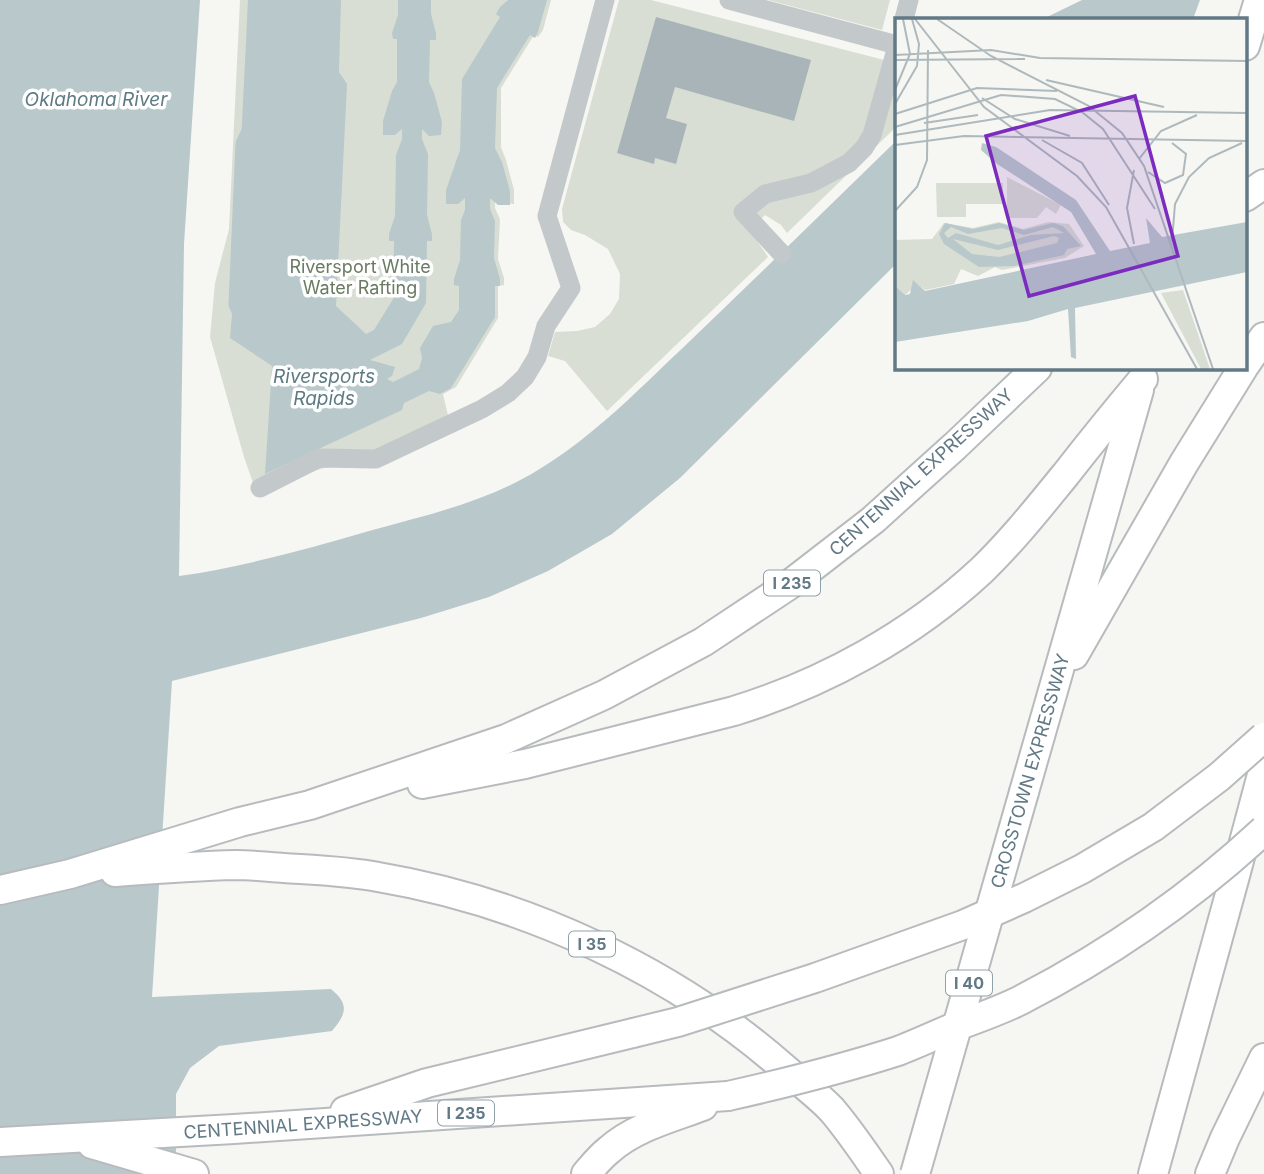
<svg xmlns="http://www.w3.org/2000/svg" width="1264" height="1174" viewBox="0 0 1264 1174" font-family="Inter,sans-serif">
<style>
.green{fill:#d8ded3}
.water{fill:#b9c8cb}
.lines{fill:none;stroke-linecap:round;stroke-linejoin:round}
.canal{stroke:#b9c8cb;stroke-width:19}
.building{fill:#a9b4b8}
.highway-casing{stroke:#b7bbbe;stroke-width:32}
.minor{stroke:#c3c8cb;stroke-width:19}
.highway{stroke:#fff;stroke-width:28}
.highway-bridge-casing{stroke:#b7bbbe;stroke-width:32;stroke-linecap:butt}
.highway-bridge{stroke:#fff;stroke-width:28}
.labels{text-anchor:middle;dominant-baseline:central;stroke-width:7;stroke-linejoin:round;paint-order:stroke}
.shield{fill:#fff;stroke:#91a1aa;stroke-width:2}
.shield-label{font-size:16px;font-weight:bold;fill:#627986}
.park-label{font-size:18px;fill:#697c62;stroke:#fff}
.street-label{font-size:18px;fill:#627986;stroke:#fff}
.water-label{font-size:19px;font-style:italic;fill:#5e7b83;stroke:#fff}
.inset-road{fill:none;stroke:#aeb9bd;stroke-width:2}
.view{fill:#7b2cbf;fill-opacity:0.15;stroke:#7b2cbf;stroke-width:3.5}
.inset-edge{fill:none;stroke:#627986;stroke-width:3.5}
</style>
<rect width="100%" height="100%" fill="#f6f6f2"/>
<g class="green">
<polygon points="240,0 551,0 543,30 538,37 534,35 501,88 501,147 506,160 514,190 514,204 501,203 495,199 495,208 500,219 498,259 504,278 504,285 498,286 498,318 456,387 443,394 452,433 317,470 258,497 244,457 210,337 215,283 229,229"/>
<polygon points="619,0 651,0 896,63 896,127 787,233 781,225 765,215 750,230 768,257 607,411 565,361 548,356 555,332 577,331 595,327 610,314 619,299 620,274 608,249 585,235 571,230 563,222 562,209"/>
<polygon points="768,0 890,0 882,30"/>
</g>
<g class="water">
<path d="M0 0H200L184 244 179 576C243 567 307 549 369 531 427 515 486 502 538 470 596 435 642 386 691 340 760 274 828 207 896 141V264L680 478 612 534 548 571 489 597 421 618 172 681 152 997 331 989C349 1004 347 1013 332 1031L219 1046 190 1068 176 1094V1174H0Z"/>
<polygon points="248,0 341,0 339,72 347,84 336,306 366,334 374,330 393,299 394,241 389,241 389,234 395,216 396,155 402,139 402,129 395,135 383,135 383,121 392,91 397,82 397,39 393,39 392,33 398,15 398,0 431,0 431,14 436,33 436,40 430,40 429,82 434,93 442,122 441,135 429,136 422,129 422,139 428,154 427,215 432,234 432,241 427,241 426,303 402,344 370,360 395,367 392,376 387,379 393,382 419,369 422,358 420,348 433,326 451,322 459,310 459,286 454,285 454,279 460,260 461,220 465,210 465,198 458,204 446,204 446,190 460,150 462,79 500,17 496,14 500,7 508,0 547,0 538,32 535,38 530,35 497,88 495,148 502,162 510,191 510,205 498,205 490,198 490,209 495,221 494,258 500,279 500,286 495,286 495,317 451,388 440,394 429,391 404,403 402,410 265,474 272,366 230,338 233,303 243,303 252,145 241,144"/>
<polygon points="1082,0 1200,0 1193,19 1043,19"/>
</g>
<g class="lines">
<polyline class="canal" points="251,326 247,323 238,304 245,144 256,121"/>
</g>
<polygon class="building" points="656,17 811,60 794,121 675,87 666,118 687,124 676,164 655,158 654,164 617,153"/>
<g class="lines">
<defs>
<g id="highway">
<polyline points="1245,46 1259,0"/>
<polyline points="1245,197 1264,184"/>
<polyline points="1245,365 1264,337"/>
<polyline points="1074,655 1184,463 1243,368"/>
<path d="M422 784 525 764 734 711C825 683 912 635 982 570 1013 540 1039 507 1066 474 1091 442 1117 410 1143 379"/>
<polyline points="1024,792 1139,390"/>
<path d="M115 872C155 869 196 866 236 865 252 865 268 867 284 868 315 870 347 871 378 877 526 902 672 970 784 1068 800 1082 818 1095 832 1110 849 1130 864 1152 879 1174"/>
<polyline points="0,890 70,874 240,822 310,805 506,739 604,695 703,642 789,585 873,520 955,446 1037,368"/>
<polyline points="345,1111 427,1083 633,1033"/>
<polyline points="0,1142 234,1129 728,1096"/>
<polyline points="92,1144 194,1174"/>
<path d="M586 1174C593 1166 600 1157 609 1150 635 1127 671 1118 703 1106"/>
<path d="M1153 1174C1191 1039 1228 903 1264 767"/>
<polyline points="1210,1174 1225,1138 1264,1058"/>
</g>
</defs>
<use href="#highway" class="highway-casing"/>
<g class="minor">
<polyline points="729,0 897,45"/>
<polyline points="904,19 909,0"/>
<polyline points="782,254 743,212 765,194 811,183 849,163 864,148 872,135 897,46"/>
<polyline points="260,488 319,458 376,459 482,409 508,393 525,377 537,357 546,326 571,288 547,216 605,0"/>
</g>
<use href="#highway" class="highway"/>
<defs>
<g id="highway-bridge">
<polyline points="633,1033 678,1022 815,978 963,925 1024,898 1082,869 1153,827 1219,777 1264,737"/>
<path d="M728 1096C786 1083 842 1069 898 1051 916 1044 934 1036 952 1028 975 1019 999 1011 1021 1000 1108 955 1192 897 1264 830"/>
<polyline points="915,1174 1024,792"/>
</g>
</defs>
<use href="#highway-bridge" class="highway-bridge-casing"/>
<use href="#highway-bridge" class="highway-bridge"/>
</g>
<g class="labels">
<g class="shield">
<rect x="764" y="570.5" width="56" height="25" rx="5"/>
<rect x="569" y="931.5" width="46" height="25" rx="5"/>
<rect x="946" y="970.5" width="46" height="25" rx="5"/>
<rect x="438" y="1100.5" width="56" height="25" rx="5"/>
</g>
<g class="shield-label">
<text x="792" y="583">I 235</text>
<text x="592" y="944">I 35</text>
<text x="969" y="983">I 40</text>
<text x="466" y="1113">I 235</text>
</g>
<g class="park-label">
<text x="360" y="266">Riversport White<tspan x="360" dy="21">Water Rafting</tspan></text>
</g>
<g class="street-label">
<text transform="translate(921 472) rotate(-42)">CENTENNIAL EXPRESSWAY</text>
<text transform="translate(1030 771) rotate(-74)">CROSSTOWN EXPRESSWAY</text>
<text transform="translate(303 1124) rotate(-4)">CENTENNIAL EXPRESSWAY</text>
</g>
<g class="water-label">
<text x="96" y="99">Oklahoma River</text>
<text x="324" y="376">Riversports<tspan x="324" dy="22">Rapids</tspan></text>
</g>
</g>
<g transform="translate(895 18)">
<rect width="352" height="352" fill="#f6f6f2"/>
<path d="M112 159 166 187 161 196 151 189 142 200H112ZM41 165H108V186H71V199H42ZM104 204 128 211 153 204 174 206 189 228 170 240 107 252 100 249 83 258 66 251 59 266 30 272 22 266 9 278 0 270V222L37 221 49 205 78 210ZM288 272 315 351H306L266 275Z" fill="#d8ded3"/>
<path d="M87 125 101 129 181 182 215 233 255 225 251 200 267 219 352 204V254L180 290 181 341 176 339 173 291 133 303 0 324V268L10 277 15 276 18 262 30 273 201 236 176 194 102 146 86 132ZM50 205 78 211 104 205 129 212 158 205 168 208 186 228 172 231 169 237 119 248 84 249 49 226 44 216ZM56 209 73 216 107 210 129 217 158 209 169 215 136 217 103 227 61 215 53 220 49 215ZM159 218 164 220 162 225 104 239 77 236 58 221 103 232Z" fill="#b9c8cb" fill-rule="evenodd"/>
<path class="inset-road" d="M20 1 89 89 182 158 211 189 302 351M42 1 96 38 194 88 227 115 249 148 318 351M0 37 96 32 145 40 352 43M0 42 130 41M151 62 269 89M0 72 15 36 8 1M87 80 120 101 175 118M0 86 22 48 24 26 17 1M0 96 82 70 162 73M29 105 83 97M0 109 106 77 160 81 187 94 208 111 260 191M0 117 155 92 352 95M147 122 187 145 214 187M0 127 69 118 352 123M244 141 266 113 302 97M253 154 270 165 288 157 291 136 277 125M0 193 22 169 32 142 33 32M277 223 280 186 294 159 314 140 347 125M239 226 232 190 239 152"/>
<path class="view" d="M240 78 283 238 134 278 91 118Z"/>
<rect width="352" height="352" class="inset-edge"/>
</g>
</svg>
